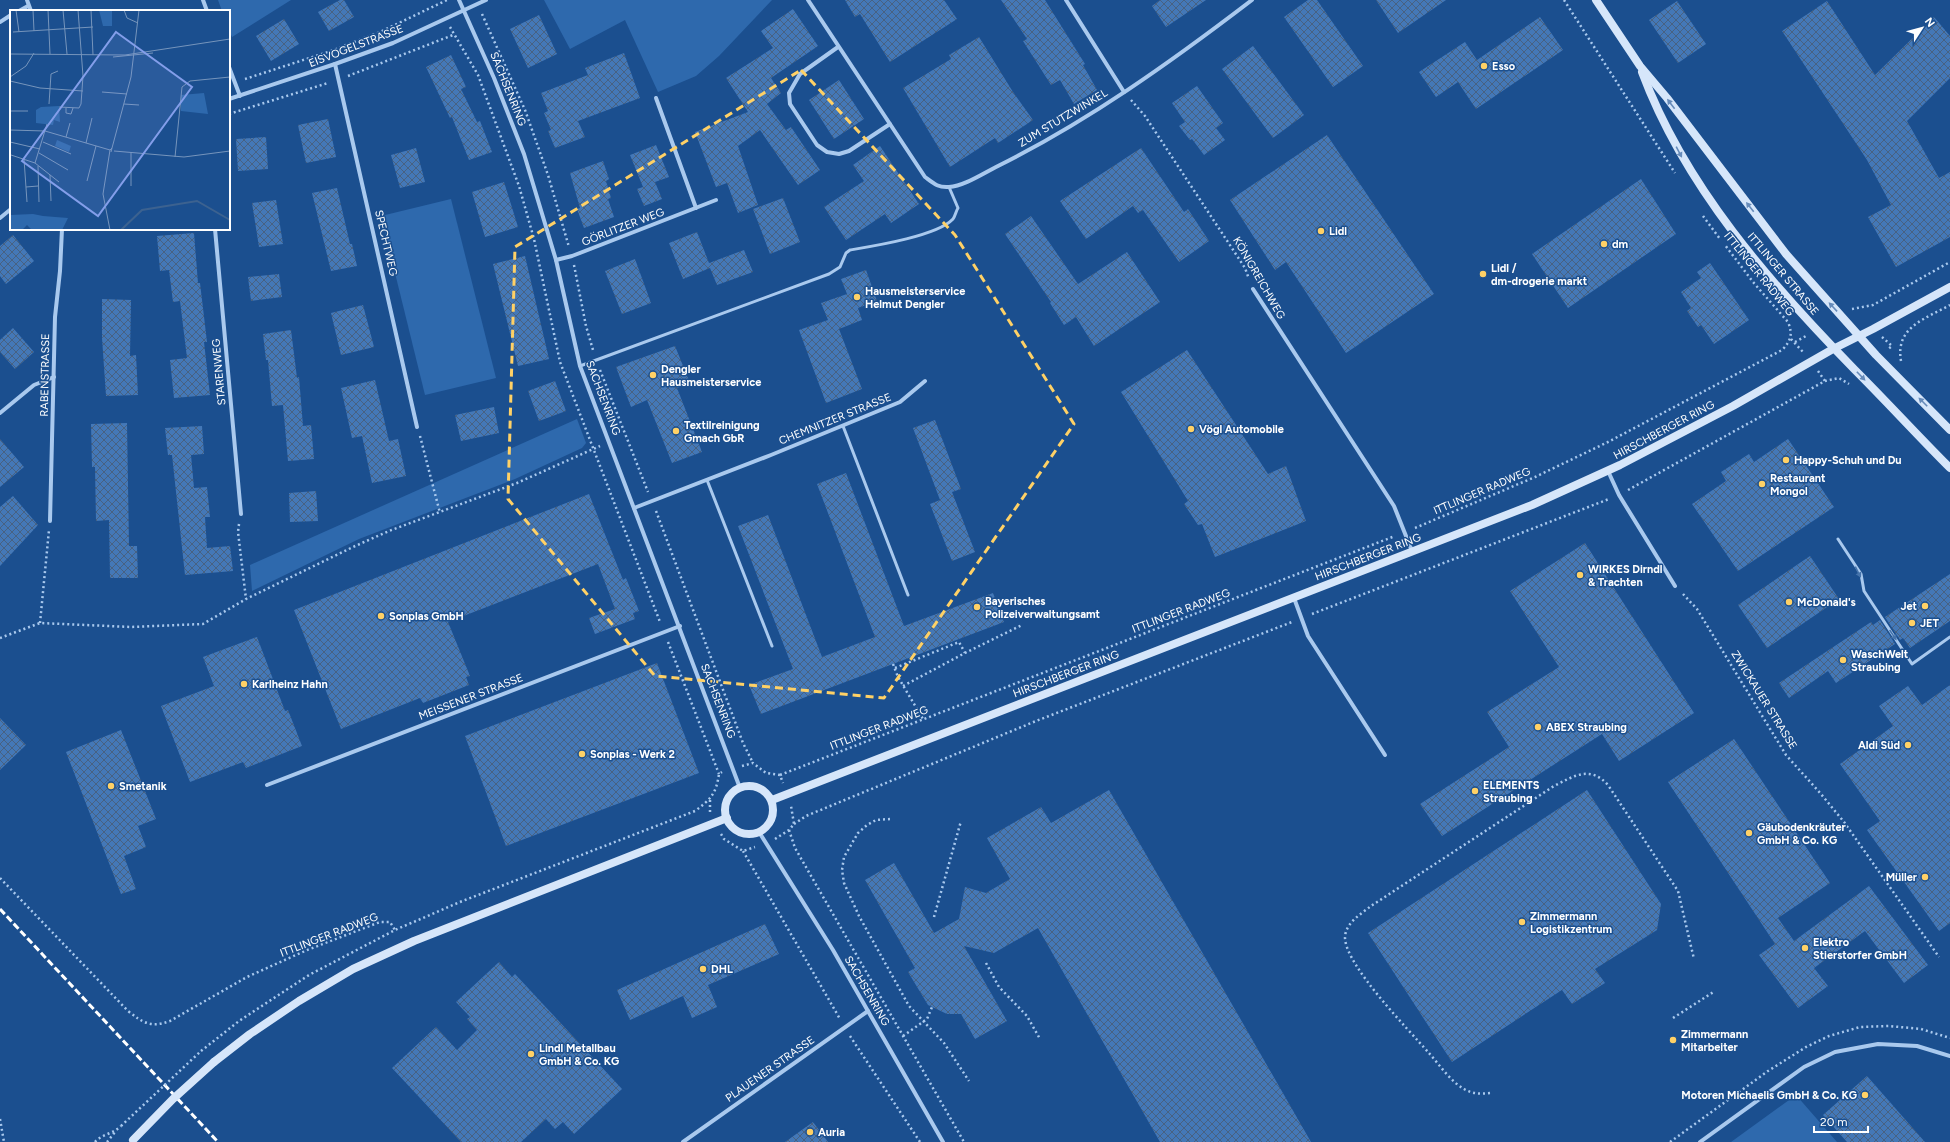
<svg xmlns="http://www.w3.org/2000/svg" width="1950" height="1142" viewBox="0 0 1950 1142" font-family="Figtree,sans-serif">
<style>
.green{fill:#2e69ad}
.building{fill:url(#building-cross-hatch)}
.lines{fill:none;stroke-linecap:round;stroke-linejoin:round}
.path{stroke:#a9c9ee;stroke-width:2.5;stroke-dasharray:2 3;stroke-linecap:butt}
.lane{stroke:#a9c9ee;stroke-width:3}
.street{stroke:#a9c9ee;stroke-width:4}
.secondary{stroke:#d6e6fa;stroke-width:8}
.rail{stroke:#fff;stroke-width:3;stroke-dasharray:7 3;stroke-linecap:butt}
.path-bridge{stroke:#a9c9ee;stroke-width:2.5;stroke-dasharray:2 3;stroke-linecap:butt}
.secondary-bridge{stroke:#d6e6fa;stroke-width:8}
.oneway{fill:#668bba}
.oneway2{fill:#4674ac}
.marked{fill:none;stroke:#ffd166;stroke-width:3;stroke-dasharray:8 5;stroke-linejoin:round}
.poi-dot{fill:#ffd166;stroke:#1b4f8f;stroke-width:1.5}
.labels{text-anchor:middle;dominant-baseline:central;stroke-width:3;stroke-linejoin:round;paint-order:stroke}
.street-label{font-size:11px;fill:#fff;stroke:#1b4f8f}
.poi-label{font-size:11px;font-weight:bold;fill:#fff;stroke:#1b4f8f;text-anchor:start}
.inset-river{fill:none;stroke:#3c6290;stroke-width:2}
.inset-road{fill:none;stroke:#7695bc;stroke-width:1}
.view{fill:#839eea;fill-opacity:0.15;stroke:#839eea;stroke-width:2}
.inset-edge{fill:none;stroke:#fff;stroke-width:2}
</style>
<defs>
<pattern id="building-cross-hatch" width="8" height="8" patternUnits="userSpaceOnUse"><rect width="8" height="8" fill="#4478b7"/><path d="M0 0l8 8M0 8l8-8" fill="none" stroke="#486282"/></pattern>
</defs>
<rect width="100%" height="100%" fill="#1b4f8f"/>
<g class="green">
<polygon points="218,0 291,0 232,37 229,30 229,11 222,11"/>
<polygon points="544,0 772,0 719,56 696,76 658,92 625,20 570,49"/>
<polygon points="451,199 496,378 425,395 381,216"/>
<polygon points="577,419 586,443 582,448 515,479 359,539 252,591 250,565"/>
<polygon points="1796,1095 1837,1142 1730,1142 1731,1142"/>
</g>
<g class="building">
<polygon points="340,0 344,0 354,17 329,31 318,12"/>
<polygon points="845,0 944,0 957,19 890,62 860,14 855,17"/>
<polygon points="1001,0 1045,0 1085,64 1083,65 1097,90 1074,104 1060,80 1051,85 1023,41 1027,39"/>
<polygon points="1160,0 1206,0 1166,27 1152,6"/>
<polygon points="1308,0 1317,0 1363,66 1333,87 1284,17"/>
<polygon points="1376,0 1446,0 1398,33"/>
<polygon points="1677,1 1706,44 1678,63 1649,20"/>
<polygon points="1827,1 1875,75 1934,17 1950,36 1950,78 1907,121 1939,178 1950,172 1950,237 1896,267 1868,217 1891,205 1867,160 1782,31"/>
<polygon points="793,9 818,46 771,78 781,93 767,104 786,130 791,127 820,170 798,185 760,130 738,146 758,205 738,213 727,183 716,187 695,132 748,112 726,78 773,48 761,31"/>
<polygon points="539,15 557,54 528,68 510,29"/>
<polygon points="1540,17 1563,50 1476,109 1458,82 1436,97 1419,72 1465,42 1477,60"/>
<polygon points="284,19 299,44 271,61 256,36"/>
<polygon points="979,37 1013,92 1033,120 998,143 995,138 950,167 903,88 951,59 949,55"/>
<polygon points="1253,46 1304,115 1273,138 1222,69"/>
<polygon points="624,53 640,98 578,121 585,137 555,148 548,131 551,130 544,113 548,111 541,93 588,75 585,68"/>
<polygon points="451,55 466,87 461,89 477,122 480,121 492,152 469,160 452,117 450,118 426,67"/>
<polygon points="839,80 864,119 834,139 809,100"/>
<polygon points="1197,86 1223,123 1216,128 1225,140 1204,155 1192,139 1190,140 1179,126 1185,122 1172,103"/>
<polygon points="328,119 336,157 306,163 298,125"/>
<polygon points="1327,135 1434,294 1346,353 1286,262 1275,270 1230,200"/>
<polygon points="266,137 268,169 238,171 236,139"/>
<polygon points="656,145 669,177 655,182 662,199 644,206 637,189 643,187 630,155"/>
<polygon points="880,146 919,204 891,223 885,214 846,240 824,207 864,181 853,165"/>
<polygon points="416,148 425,182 400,188 391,155"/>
<polygon points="1141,148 1184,212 1188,209 1209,241 1179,262 1143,210 1138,213 1133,206 1086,239 1060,201"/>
<polygon points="603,161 609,179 606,181 611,198 608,199 614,217 584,228 577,209 580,208 570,173"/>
<polygon points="1641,179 1676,234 1568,308 1532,254"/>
<polygon points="504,182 518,227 485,237 472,192"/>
<polygon points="337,188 350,244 352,244 357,266 331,271 312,193"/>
<polygon points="783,198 800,242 770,254 753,209"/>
<polygon points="276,200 283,244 259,247 252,203"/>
<polygon points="1031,216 1078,284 1127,252 1160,302 1094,346 1076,317 1064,325 1050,303 1051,302 1005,234"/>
<polygon points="697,232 709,263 744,250 753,272 717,285 710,268 683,279 669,243"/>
<polygon points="194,233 198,283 200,283 207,342 204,342 210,395 174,398 170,360 187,358 180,301 173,302 169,270 160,271 157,236"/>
<polygon points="13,235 34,261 6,284 0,276 0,246"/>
<polygon points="525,256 549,359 518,366 493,264"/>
<polygon points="635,259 651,303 622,314 605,271"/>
<polygon points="1710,263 1749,320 1714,344 1701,325 1698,327 1687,311 1691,308 1681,292 1701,278 1697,272"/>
<polygon points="866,270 877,301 858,308 862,320 839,329 862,389 826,403 799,330 828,320 821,303 847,294 841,279"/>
<polygon points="279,274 282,297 251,301 248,277"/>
<polygon points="102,299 131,300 130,356 136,355 138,395 106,396 102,338"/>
<polygon points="363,305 374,347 341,355 331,313"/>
<polygon points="13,328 34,352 15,369 0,352 0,340"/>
<polygon points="291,330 297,378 299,377 303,426 311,425 314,459 288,461 283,405 272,406 268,360 266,360 263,334"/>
<polygon points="675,346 690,383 677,388 702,452 672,463 647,400 631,407 616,367"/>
<polygon points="1187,350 1268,474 1286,466 1306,521 1215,557 1202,524 1198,525 1184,504 1188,501 1121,392"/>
<polygon points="375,380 389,441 398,439 406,476 372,483 362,436 352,438 341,388"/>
<polygon points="555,381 566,411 539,421 528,391"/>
<polygon points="494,407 499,433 461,441 455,415"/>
<polygon points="935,420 961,489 952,492 975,552 952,561 930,504 940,500 913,428"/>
<polygon points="127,423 129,546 137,546 138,578 110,578 109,520 96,521 95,467 92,467 91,424"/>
<polygon points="202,426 204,454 191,455 194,488 207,487 210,517 205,517 207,548 230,546 233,571 185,575 172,455 168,455 165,428"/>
<polygon points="0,439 24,467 0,487"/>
<polygon points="1788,439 1834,507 1738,571 1692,504 1726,481 1721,472 1749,454 1754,462"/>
<polygon points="846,473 904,626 993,593 1004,622 761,714 749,685 793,669 738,526 768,515 822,657 875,637 817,484"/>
<polygon points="316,491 318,521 290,522 289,493"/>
<polygon points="589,494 623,580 626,578 639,611 633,613 635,619 595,634 589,618 615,609 598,564 448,622 470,676 466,677 469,685 423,703 420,698 341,729 294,610"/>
<polygon points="13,496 38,525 0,566 0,507"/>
<polygon points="1585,543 1694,713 1619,761 1602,734 1442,836 1420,804 1509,747 1487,712 1559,667 1510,591"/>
<polygon points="1810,556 1839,599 1767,648 1738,605"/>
<polygon points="1950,574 1950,621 1910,648 1903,638 1900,640 1885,617"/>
<polygon points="1880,620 1895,644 1836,683 1828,671 1789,698 1779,683 1871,622 1873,625"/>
<polygon points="257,637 285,711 288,710 302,746 246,768 243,762 190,782 161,706 214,686 203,657"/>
<polygon points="657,663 699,773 506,846 465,736"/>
<polygon points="1950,685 1950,923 1939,931 1867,830 1880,821 1840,764 1893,726 1879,706 1908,686 1922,705"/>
<polygon points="0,718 26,745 0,770"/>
<polygon points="121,730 156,819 138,826 146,847 124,856 136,889 121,894 66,752"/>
<polygon points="1734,739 1830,883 1778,918 1794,941 1869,886 1928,965 1904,983 1865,931 1814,968 1828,986 1798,1008 1759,955 1775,944 1668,782"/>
<polygon points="1109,790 1311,1142 1160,1142 1038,928 994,953 964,946 1007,1021 975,1039 961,1014 947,1014 928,1005 908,972 915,968 865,880 894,863 934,933 959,919 965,887 986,893 1010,879 987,838 1041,807 1051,823"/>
<polygon points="1587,790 1661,904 1657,930 1595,969 1605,983 1572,1004 1562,990 1452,1062 1368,933"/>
<polygon points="765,924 779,954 708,985 717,1007 692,1018 683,996 630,1020 617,990"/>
<polygon points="499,962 512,977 515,974 622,1089 574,1134 563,1122 555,1129 546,1119 521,1142 461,1142 392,1068 436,1027 457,1050 477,1030 467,1019 470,1017 456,1002"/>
<polygon points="1867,1076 1925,1142 1847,1142 1823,1115"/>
<polygon points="813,1122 828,1142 785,1142"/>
</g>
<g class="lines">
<g class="path">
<polyline points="1564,0 1675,173"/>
<polyline points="482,14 525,110 548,175 569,247"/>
<polyline points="450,27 478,75 519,186 534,239 560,362 660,622"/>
<polyline points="348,76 453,35"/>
<polyline points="245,79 331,51 380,32 447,0"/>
<polyline points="1131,100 1145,116 1245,268 1249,279"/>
<polyline points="229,114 328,83"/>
<polyline points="1703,216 1720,239"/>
<polyline points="574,265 586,326 593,350"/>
<polyline points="1852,309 1873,305 1950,262"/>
<polyline points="1882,337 1892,346 1888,349"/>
<polyline points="1791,339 1803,352"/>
<polyline points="1795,342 1806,336"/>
<path d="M1901 361C1895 327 1925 319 1950 305"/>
<polyline points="600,370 648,492"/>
<polyline points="1818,371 1825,381"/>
<polyline points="420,436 440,513"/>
<polyline points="1628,490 1825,381 1839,378 1849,384"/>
<polyline points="656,511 743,743 753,763"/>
<polyline points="239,524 238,532 246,599"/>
<path d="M1415 528 1535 477 1608 442 1782 350C1791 341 1793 334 1788 322L1753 282 1725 245"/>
<polyline points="1683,594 1697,609 1786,755 1821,794 1844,822 1939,957"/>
<polyline points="1312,614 1609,499"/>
<polyline points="40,623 49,530"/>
<polyline points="0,638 40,623 131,627 203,624 246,599 353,547 389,531 517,483 600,446"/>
<polyline points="668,642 719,774"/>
<polyline points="893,664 898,677 923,719"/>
<polyline points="895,668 959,642 965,653"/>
<polyline points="903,686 965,653 1022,625"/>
<polyline points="742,766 753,763 766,773 780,775 783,783"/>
<polyline points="780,775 1395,536"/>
<polyline points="710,800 710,812"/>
<polyline points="890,819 876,820 867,825 858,833 844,857 842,870 844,883 859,916 909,1006 944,1043 969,1081"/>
<polyline points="794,824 806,816 1036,721 1292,622"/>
<polyline points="789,830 795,848 964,1142"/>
<polyline points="721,834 724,839 743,851 755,847"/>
<polyline points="775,839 789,830 794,824 791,806"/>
<polyline points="743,851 840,1019"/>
<path d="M0 878 128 1011C143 1023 151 1028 170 1021L247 977 307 950 380 922H390L395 930"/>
<polyline points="934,917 961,821"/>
<polyline points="986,963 999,987 1027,1016 1040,1039"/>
<polyline points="1673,1018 1715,991"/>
<polyline points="850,1036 920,1142"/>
<polyline points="903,1036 927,1019 932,1007"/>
<path d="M201 1051 239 1021 309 975 395 930 460 902 695 811C711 799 716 794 719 774L722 772"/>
<path d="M1490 1093C1481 1094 1472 1094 1464 1089 1450 1081 1439 1064 1428 1052 1408 1029 1346 966 1345 938 1345 923 1361 914 1371 906L1554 786C1574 776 1590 765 1608 785L1678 891 1694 959"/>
<polyline points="0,1119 4,1142"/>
<path d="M95 1142C102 1134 113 1134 121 1126"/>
<polyline points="107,1142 115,1132"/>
<polyline points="1670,1142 1768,1071 1806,1047 1829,1036 1860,1027 1889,1026 1921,1029 1950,1038"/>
</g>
<g class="lane">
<path d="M580 366 829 274 840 267 846 253 850 250C874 246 937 236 953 219 955 217 956 211 958 208L949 187"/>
<polyline points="843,426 908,595"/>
<polyline points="707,480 772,646"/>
<polyline points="1838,539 1861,574 1864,591 1912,664 1950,637"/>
</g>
<g class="street">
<polyline points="27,0 31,11"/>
<polyline points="203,0 207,11"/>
<polyline points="459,0 494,78 524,154 556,260 580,366 740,788"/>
<path d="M808 0 925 177C933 183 938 188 949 187 964 186 982 174 996 167 1087 122 1171 62 1252 0"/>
<polyline points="1066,0 1124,92"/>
<polyline points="19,11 28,6"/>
<polyline points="0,22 11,15"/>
<polyline points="838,47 800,74 789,93 790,104 817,145 827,152 839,154 849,151 890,124"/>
<polyline points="335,64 417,427"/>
<polyline points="229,67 240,96"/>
<polyline points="656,98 696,208"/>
<polyline points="229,99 335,64 393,43 486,0"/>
<polyline points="0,218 11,209"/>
<polyline points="215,229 241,514"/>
<polyline points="556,260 572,256 716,200"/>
<polyline points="1253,289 1394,506 1412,551"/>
<polyline points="0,413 34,385 54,377"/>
<polyline points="1608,471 1619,495 1675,586"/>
<polyline points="634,508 771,455 900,402 925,381"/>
<polyline points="50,521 55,317 60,271 62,229"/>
<polyline points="1294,598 1308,636 1385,755"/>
<polyline points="267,785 680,626"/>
<polyline points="759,832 833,950 943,1142"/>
<polyline points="683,1142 868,1011"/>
<polyline points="1700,1142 1804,1067 1835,1052 1878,1044 1917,1046 1950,1056"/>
</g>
<g class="secondary">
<polyline points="1596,0 1640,66 1667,98 1786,254 1876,355 1950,430"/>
<path d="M1642 72C1685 187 1770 283 1855 370 1887 402 1918 436 1950 468"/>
<circle cx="749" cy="810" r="24"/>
<polyline points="772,800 1532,505 1620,465 1733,406 1833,349 1873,329 1950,287"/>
<polyline points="214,1062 250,1034 299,1001 353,969 414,941 727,818"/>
</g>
<polyline class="rail" points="0,909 218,1142"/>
<polyline class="path-bridge" points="121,1126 201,1051"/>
<polyline class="secondary-bridge" points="133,1140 173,1099 214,1062"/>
</g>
<defs><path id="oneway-solid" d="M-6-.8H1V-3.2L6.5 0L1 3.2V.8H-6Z"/></defs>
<g class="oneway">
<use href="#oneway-solid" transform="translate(1671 104) rotate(-127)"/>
<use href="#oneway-solid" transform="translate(1679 152) rotate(62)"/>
<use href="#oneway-solid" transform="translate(1750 207) rotate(-128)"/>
<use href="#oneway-solid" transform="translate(1833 307) rotate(-133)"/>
<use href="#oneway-solid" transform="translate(1861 376) rotate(46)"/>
<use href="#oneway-solid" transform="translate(1923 402) rotate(-135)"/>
</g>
<g class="oneway2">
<use href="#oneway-solid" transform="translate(1858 572) rotate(63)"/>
<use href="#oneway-solid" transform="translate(1893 635) rotate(56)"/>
</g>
<path class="marked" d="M801 70 955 235 1074 424 884 698 655 676 508 499 515 247Z"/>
<g class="poi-dot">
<circle cx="1484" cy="66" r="4"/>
<circle cx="1321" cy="231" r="4"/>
<circle cx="1604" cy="244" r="4"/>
<circle cx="1483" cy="274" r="4"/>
<circle cx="857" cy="297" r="4"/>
<circle cx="653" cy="375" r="4"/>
<circle cx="1191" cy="429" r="4"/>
<circle cx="676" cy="431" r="4"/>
<circle cx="1786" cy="460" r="4"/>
<circle cx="1762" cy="484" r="4"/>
<circle cx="1580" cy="575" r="4"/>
<circle cx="1789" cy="602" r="4"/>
<circle cx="1925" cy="606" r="4"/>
<circle cx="977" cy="607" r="4"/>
<circle cx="381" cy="616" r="4"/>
<circle cx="1912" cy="623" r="4"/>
<circle cx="1843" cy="660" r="4"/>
<circle cx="244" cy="684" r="4"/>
<circle cx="1538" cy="727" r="4"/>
<circle cx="1908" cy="745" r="4"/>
<circle cx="582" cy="754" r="4"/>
<circle cx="111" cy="786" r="4"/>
<circle cx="1475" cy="791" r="4"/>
<circle cx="1749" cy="833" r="4"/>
<circle cx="1925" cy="877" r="4"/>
<circle cx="1522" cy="922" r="4"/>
<circle cx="1805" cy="948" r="4"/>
<circle cx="703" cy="969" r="4"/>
<circle cx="1673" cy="1040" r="4"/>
<circle cx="531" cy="1054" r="4"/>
<circle cx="1865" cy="1095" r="4"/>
<circle cx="810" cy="1132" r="4"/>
</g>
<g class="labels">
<g class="street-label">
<text transform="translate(356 46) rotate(-21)">EISVOGELSTRASSE</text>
<text transform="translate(508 89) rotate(68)">SACHSENRING</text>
<text transform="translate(1063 118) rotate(-31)">ZUM STUTZWINKEL</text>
<text transform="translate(623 227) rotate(-21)">GÖRLITZER WEG</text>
<text transform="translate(386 243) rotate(77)">SPECHTWEG</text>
<text transform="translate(1759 274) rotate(51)">ITTLINGER RADWEG</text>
<text transform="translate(1783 274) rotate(50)">ITTLINGER STRASSE</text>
<text transform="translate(1259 278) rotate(60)">KÖNIGREICHWEG</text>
<text transform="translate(219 372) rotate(-95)">STARENWEG</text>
<text transform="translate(45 375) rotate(-89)">RABENSTRASSE</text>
<text transform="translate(603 398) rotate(69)">SACHSENRING</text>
<text transform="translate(835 419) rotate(-22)">CHEMNITZER STRASSE</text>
<text transform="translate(1664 430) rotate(-28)">HIRSCHBERGER RING</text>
<text transform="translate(1482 491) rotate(-23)">ITTLINGER RADWEG</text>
<text transform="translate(1368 557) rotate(-21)">HIRSCHBERGER RING</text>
<text transform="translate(1181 611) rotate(-21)">ITTLINGER RADWEG</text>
<text transform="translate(1066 674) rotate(-21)">HIRSCHBERGER RING</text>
<text transform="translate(471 697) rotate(-21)">MEISSENER STRASSE</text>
<text transform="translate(1764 700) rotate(58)">ZWICKAUER STRASSE</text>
<text transform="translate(718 701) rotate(69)">SACHSENRING</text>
<text transform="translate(879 728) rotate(-21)">ITTLINGER RADWEG</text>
<text transform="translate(329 935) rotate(-21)">ITTLINGER RADWEG</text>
<text transform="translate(867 991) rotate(60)">SACHSENRING</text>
<text transform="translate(770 1069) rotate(-35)">PLAUENER STRASSE</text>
</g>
<g class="poi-label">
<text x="1492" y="66">Esso</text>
<text x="1329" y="231">Lidl</text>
<text x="1612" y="244">dm</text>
<text x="1491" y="268">Lidl /<tspan x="1491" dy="13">dm-drogerie markt</tspan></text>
<text x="865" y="291">Hausmeisterservice<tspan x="865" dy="13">Helmut Dengler</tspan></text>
<text x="661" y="369">Dengler<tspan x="661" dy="13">Hausmeisterservice</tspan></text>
<text x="684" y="425">Textilreinigung<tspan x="684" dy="13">Gmach GbR</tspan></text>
<text x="1199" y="429">Vögl Automobile</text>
<text x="1794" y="460">Happy-Schuh und Du</text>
<text x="1770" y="478">Restaurant<tspan x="1770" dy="13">Mongol</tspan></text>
<text x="1588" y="569">WIRKES Dirndl<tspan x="1588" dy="13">&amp; Trachten</tspan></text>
<text x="985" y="601">Bayerisches<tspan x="985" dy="13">Polizeiverwaltungsamt</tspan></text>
<text x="1797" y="602">McDonald's</text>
<text x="1917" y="606" text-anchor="end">Jet</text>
<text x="389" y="616">Sonplas GmbH</text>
<text x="1920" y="623">JET</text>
<text x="1851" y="654">WaschWelt<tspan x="1851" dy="13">Straubing</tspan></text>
<text x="252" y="684">Karlheinz Hahn</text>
<text x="1546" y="727">ABEX Straubing</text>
<text x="1900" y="745" text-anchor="end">Aldi Süd</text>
<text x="590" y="754">Sonplas - Werk 2</text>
<text x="1483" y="785">ELEMENTS<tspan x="1483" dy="13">Straubing</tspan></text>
<text x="119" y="786">Smetanik</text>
<text x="1757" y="827">Gäubodenkräuter<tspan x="1757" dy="13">GmbH &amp; Co. KG</tspan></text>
<text x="1917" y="877" text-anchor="end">Müller</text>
<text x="1530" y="916">Zimmermann<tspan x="1530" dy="13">Logistikzentrum</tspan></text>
<text x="1813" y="942">Elektro<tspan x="1813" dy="13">Stierstorfer GmbH</tspan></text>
<text x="711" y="969">DHL</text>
<text x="1681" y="1034">Zimmermann<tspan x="1681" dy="13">Mitarbeiter</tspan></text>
<text x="539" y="1048">Lindl Metallbau<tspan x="539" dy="13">GmbH &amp; Co. KG</tspan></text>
<text x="1857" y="1095" text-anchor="end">Motoren Michaelis GmbH &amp; Co. KG</text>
<text x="818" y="1132">Auria</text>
</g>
</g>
<g transform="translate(10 10)">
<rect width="220" height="220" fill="#1b4f8f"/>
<path d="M89 0H102V16H93ZM194 83 198 104 171 101V85ZM49 96 50 112 44 110 43 115 26 113V100L31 97ZM47 130 61 136 59 142 45 136Z" fill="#2e69ad"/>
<path d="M23 204 33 206 58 208 52 220H22L17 215 12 220H0V205Z" fill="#2e69ad"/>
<path class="inset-river" d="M111 220 132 200 187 191 220 210"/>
<path class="inset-road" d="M6 0 9 22M23 0 24 21M38 0 40 44M53 0 57 44M81 0 83 45M114 0 117 8 128 13M3 22 83 17M0 44 115 45 220 29M103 47 143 43M0 67 16 56 24 43M0 71 30 78 73 81M92 82 117 84M39 94 41 64 48 61M114 94 129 95M49 97 69 98 71 94 73 66 68 0M56 98V103L61 104 63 98M0 101H18M0 120 35 121 100 140M56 127 60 113M0 132 30 139M33 132 61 144M76 133 82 108M102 138 121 67 129 0M104 141 174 147 220 141M29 143 58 160M1 145 25 153 49 172M165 147 172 77 180 71 220 67M14 149 17 192M25 153 37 114M28 156 29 192M40 165 41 191M77 171 86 136M121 176V142M16 177 28 176M100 220 93 184 100 140 102 138 101 142"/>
<path class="view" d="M106 22 182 77 88 206 12 151Z"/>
<rect width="220" height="220" class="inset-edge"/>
</g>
<g transform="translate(1922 28) rotate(54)" stroke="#1b4f8f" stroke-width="3" paint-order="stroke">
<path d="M0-3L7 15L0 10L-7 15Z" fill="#ffffff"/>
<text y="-6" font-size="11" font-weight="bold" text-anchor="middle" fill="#ffffff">N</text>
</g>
<path d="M1814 1126v6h54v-6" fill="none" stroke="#ffffff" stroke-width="2"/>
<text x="1820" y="1126" font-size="12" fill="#ffffff" stroke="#1b4f8f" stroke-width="3" paint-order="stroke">20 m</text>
</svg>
